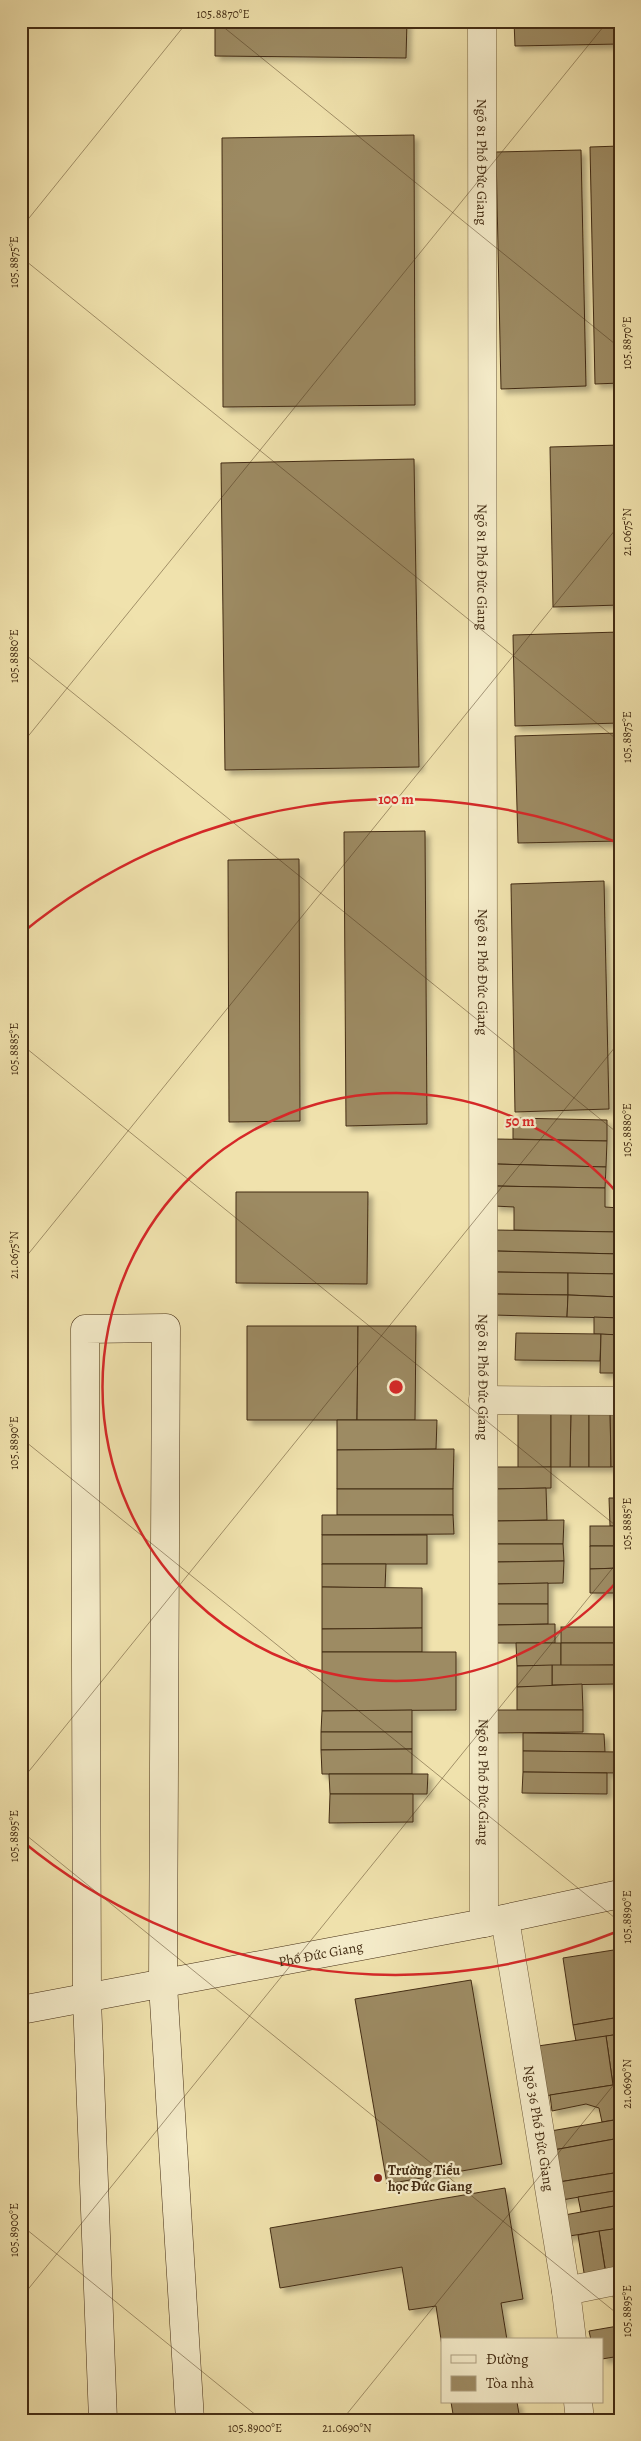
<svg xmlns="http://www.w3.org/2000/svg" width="641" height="2441" viewBox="0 0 641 2441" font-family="Alegreya,serif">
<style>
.building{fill:#9d8b63;stroke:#432c13;filter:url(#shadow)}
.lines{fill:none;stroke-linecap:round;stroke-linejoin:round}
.street-casing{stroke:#6e5a3a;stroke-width:29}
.secondary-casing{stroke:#432c13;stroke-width:29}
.street{stroke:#f5ecca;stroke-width:28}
.secondary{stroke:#f5ecca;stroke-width:28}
.ticks{fill:none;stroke:#432c13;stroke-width:1;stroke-opacity:0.45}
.ring{fill:none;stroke:#d62828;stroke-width:2.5}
.poi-dot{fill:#8f2418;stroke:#f5ecca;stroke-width:2}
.labels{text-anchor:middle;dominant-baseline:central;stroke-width:4.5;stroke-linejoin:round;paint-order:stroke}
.street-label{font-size:14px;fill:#432c13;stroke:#f5ecca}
.poi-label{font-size:14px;font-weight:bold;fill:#432c13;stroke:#f5ecca;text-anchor:start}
.centre{fill:#d62828;stroke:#f5ecca;stroke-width:2.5}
.ring-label{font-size:15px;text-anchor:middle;font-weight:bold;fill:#d62828;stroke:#f5ecca;stroke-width:4.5;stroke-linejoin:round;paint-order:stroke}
.neatline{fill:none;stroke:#432c13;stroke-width:2}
.ticks-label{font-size:12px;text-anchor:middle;fill:#432c13}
</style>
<defs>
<filter id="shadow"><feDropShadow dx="4.5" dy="4.5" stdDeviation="2.5" flood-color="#0004"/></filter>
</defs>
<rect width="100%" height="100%" fill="#f0e2ad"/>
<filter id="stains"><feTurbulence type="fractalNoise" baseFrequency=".004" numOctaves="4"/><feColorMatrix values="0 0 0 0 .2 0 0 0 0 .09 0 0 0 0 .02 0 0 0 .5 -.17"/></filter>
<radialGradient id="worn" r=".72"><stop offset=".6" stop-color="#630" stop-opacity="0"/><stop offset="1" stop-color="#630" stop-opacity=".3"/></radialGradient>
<g class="building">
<polygon points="215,21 407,21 406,58 215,56"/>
<polygon points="514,21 620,21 620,44 515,46"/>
<polygon points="414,135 415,405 223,407 222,138"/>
<polygon points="620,146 620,383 595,384 590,147"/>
<polygon points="581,150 586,386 501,389 496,152"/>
<polygon points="620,445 620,605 553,607 550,447"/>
<polygon points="414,459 419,767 225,770 221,463"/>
<polygon points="620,632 620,723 515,726 513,635"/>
<polygon points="620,733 620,841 518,843 515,736"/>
<polygon points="425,831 427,1124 346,1126 344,832"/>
<polygon points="299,859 300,1121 229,1122 228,860"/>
<polygon points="604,881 609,1109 515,1112 511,884"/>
<polygon points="513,1118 607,1120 607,1141 513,1139"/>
<polygon points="496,1139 607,1141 606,1167 495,1164"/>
<polygon points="495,1164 606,1167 605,1188 494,1186"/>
<polygon points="494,1186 605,1188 605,1207 620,1208 620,1232 514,1230 514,1207 494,1206"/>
<polygon points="236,1192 368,1192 367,1284 236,1283"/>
<polygon points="495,1230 620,1232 620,1254 494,1251"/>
<polygon points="494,1251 620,1254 620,1274 494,1272"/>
<polygon points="494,1272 568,1273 568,1295 493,1294"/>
<polygon points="568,1273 620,1274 620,1297 568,1295"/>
<polygon points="493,1294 568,1295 567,1317 492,1315"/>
<polygon points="568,1295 620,1297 620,1318 567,1317"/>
<polygon points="594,1317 620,1318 620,1335 594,1334"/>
<polygon points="247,1326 358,1326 357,1420 247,1420"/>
<polygon points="358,1326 416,1326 415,1420 357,1420"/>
<polygon points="516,1333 601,1334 600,1361 515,1360"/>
<polygon points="601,1334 620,1335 620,1373 600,1373"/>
<polygon points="518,1405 551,1406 551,1467 518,1468"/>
<polygon points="589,1405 589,1467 570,1467 571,1406"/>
<polygon points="589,1405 610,1405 611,1467 589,1467"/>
<polygon points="610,1405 620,1405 620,1466 611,1467"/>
<polygon points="551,1406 571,1406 570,1467 551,1467"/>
<polygon points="337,1420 437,1420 436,1449 337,1450"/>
<polygon points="454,1449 453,1489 337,1489 337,1450"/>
<polygon points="496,1467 551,1467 551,1488 496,1489"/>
<polygon points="546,1488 547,1520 497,1521 496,1489"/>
<rect x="337" y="1489" width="116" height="26"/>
<polygon points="609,1498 620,1498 620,1526 610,1526"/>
<polygon points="322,1515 453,1515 454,1534 322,1535"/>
<polygon points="564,1520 563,1544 497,1544 497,1521"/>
<rect x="590" y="1526" width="30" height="20"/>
<rect x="322" y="1535" width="105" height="29"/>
<polygon points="497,1544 563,1544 564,1561 497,1562"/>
<polygon points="590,1546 620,1546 620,1568 590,1569"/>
<polygon points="564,1561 563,1583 497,1584 497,1562"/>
<polygon points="322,1564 386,1564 385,1588 322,1587"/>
<polygon points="620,1568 620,1593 590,1593 590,1569"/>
<polygon points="548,1583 548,1604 497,1604 497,1584"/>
<polygon points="322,1587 422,1588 422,1628 322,1629"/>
<polygon points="497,1604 548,1604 548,1624 497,1625"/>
<polygon points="555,1624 555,1643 497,1643 497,1625"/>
<rect x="561" y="1627" width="59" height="16"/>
<polygon points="422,1628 422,1652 322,1652 322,1629"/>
<polygon points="516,1643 561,1643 561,1666 517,1666"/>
<polygon points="561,1643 615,1643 615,1665 561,1666"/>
<polygon points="322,1652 456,1652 456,1710 322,1711"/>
<polygon points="552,1665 615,1665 615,1684 552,1685"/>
<polygon points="552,1665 552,1687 517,1687 517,1666"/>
<polygon points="582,1684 583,1710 517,1710 517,1687"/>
<polygon points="412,1710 412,1732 321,1732 322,1711"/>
<polygon points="495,1710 583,1710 583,1732 495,1733"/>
<polygon points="321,1732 412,1732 412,1749 321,1750"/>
<polygon points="523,1733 604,1734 605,1752 523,1751"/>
<polygon points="412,1749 412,1774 322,1774 321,1750"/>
<polygon points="523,1751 620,1752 620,1773 523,1772"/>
<polygon points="523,1772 607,1773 607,1794 522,1793"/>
<polygon points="329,1774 428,1774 427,1794 330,1794"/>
<polygon points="330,1794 413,1794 413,1822 329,1823"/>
<polygon points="620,1949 620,2017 573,2025 563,1958"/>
<polygon points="471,1980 502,2164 387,2184 355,1999"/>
<polygon points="620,2017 620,2034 576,2041 573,2025"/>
<polygon points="620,2034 620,2084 613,2085 606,2036"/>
<polygon points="606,2036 613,2085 545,2096 538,2046"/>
<polygon points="613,2085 620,2087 620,2119 602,2122 599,2108 586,2104 552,2111 550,2095"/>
<polygon points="620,2119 620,2138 548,2151 545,2132"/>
<polygon points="620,2138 620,2172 553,2183 548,2151"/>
<polygon points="620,2172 620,2190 556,2201 553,2183"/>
<polygon points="505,2188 523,2299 501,2303 507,2340 442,2340 442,2346 436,2306 409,2310 402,2267 280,2288 270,2228"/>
<polygon points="620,2190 620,2205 581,2212 578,2197"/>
<polygon points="620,2205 620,2228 563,2237 559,2216"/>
<polygon points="620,2228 620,2278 607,2280 599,2231"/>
<polygon points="599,2231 606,2275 585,2279 578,2235"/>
<polygon points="620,2287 620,2326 618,2326 612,2289"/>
<polygon points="618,2326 620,2356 602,2359 602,2340 591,2340 589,2331"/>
<polygon points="451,2402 517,2402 520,2420 454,2420"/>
</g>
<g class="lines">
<defs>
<g id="street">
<path id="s1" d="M482 21 484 1923"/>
<polyline points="483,1400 620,1401"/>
<path id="s2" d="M505 1919 566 2291 572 2340"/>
<polyline points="566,2291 620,2280"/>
<polyline points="578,2402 580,2420"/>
</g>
<g id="secondary">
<path id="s3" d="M21 2010 484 1923 620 1894"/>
<polyline points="103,2420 87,1999 85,1329 166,1328 163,1985 190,2420"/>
</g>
</defs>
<use href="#street" class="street-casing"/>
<use href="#secondary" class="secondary-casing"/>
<use href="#street" class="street"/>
<use href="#secondary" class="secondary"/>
</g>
<path class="ticks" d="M216 21 620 348M21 228 188 21M21 257 620 742M21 651 620 1135M21 745 608 21M21 1044 620 1529M21 1263 620 524M21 1438 620 1922M21 1781 620 1041M21 1831 620 2316M21 2225 262 2420M21 2298 620 1559M342 2420 620 2077"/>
<g class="ring">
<path d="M620 1578A294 294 0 1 1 620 1196"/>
<path d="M616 1932A588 588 0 0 1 22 1841M22 933A588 588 0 0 1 616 842"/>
</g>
<circle class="poi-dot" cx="378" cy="2178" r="5"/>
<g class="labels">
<g class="street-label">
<text stroke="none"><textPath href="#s1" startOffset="141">Ngõ 81 Phố Đức Giang</textPath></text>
<text stroke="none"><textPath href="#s1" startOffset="546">Ngõ 81 Phố Đức Giang</textPath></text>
<text stroke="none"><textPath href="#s1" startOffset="951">Ngõ 81 Phố Đức Giang</textPath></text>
<text stroke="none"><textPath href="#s1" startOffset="1356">Ngõ 81 Phố Đức Giang</textPath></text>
<text stroke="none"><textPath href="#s1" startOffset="1761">Ngõ 81 Phố Đức Giang</textPath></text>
<text stroke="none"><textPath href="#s3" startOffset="305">Phố Đức Giang</textPath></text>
<text stroke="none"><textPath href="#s2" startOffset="212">Ngõ 36 Phố Đức Giang</textPath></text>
</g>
<g class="poi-label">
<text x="388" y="2170">Trường Tiểu<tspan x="388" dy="16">học Đức Giang</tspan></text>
</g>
</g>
<circle cx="396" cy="1387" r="8" class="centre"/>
<g class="ring-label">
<text x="396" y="804">100 m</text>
<text x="520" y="1126">50 m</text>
</g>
<rect width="641" height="2441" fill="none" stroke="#f0e2ad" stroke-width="55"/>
<rect x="441" y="2338" width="162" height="65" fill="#f5ecca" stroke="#ae9f81"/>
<rect x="451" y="2355" width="25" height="8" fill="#f5ecca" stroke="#ae9f81"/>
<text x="486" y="2364" font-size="15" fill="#432c13">Đường</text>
<rect x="451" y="2376" width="25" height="15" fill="#9d8b63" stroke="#ae9f81"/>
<text x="486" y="2388" font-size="15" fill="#432c13">Tòa nhà</text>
<rect x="28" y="28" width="586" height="2386" class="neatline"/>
<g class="ticks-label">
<text x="223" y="18">105.8870°E</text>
<text transform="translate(14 262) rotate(-90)" y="4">105.8875°E</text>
<text transform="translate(627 343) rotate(-90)" y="4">105.8870°E</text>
<text transform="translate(627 532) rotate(-90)" y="4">21.0675°N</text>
<text transform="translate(14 656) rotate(-90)" y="4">105.8880°E</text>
<text transform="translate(627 737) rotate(-90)" y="4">105.8875°E</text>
<text transform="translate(14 1049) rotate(-90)" y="4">105.8885°E</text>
<text transform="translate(627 1130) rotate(-90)" y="4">105.8880°E</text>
<text transform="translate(14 1255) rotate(-90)" y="4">21.0675°N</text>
<text transform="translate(14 1443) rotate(-90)" y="4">105.8890°E</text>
<text transform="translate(627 1524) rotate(-90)" y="4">105.8885°E</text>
<text transform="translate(14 1836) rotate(-90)" y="4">105.8895°E</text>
<text transform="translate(627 1917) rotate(-90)" y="4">105.8890°E</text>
<text transform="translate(627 2084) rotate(-90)" y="4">21.0690°N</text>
<text transform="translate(14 2230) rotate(-90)" y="4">105.8900°E</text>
<text transform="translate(627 2311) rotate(-90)" y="4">105.8895°E</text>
<text x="255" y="2432">105.8900°E</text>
<text x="347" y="2432">21.0690°N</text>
</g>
<rect width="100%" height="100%" filter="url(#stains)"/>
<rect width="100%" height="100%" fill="url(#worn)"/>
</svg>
